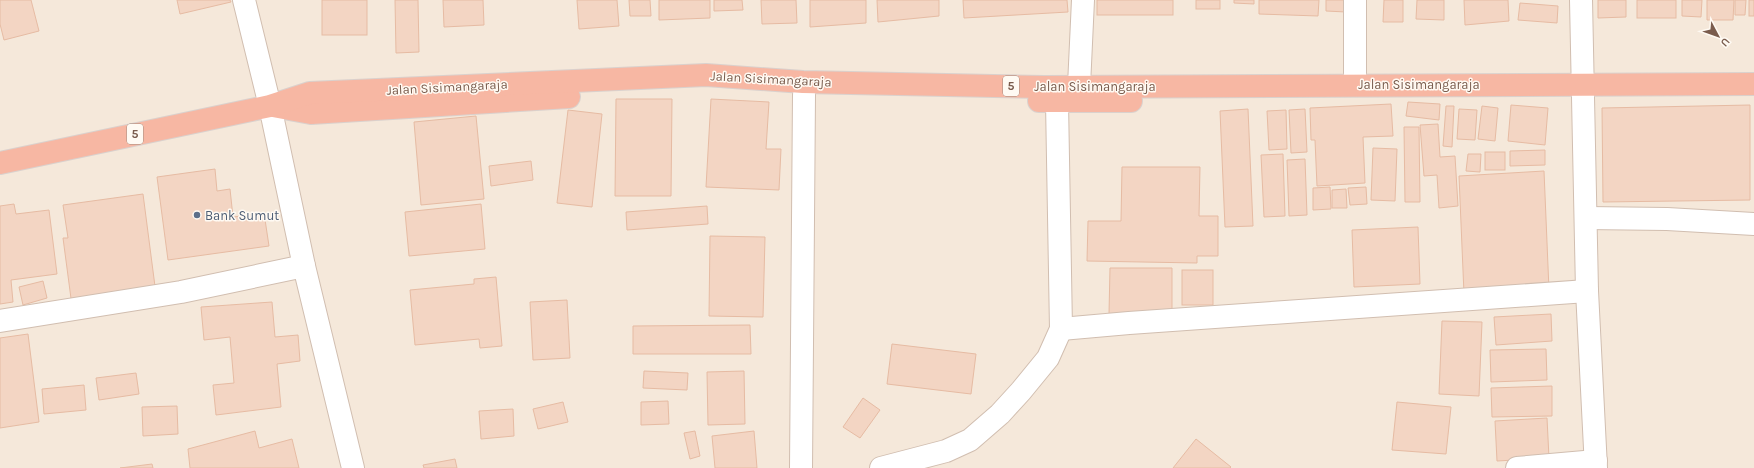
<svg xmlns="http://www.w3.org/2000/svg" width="1754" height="468" viewBox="0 0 1754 468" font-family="Karla,sans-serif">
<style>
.residential{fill:#f5e8da}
.building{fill:#f3d5c3;stroke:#e6bba3}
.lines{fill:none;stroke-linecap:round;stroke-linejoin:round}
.minor-casing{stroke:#d1beb0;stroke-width:24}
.highway-casing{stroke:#dad1cd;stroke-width:24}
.minor{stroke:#fff;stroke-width:22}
.highway{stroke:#f7b7a3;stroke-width:22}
.service-dot{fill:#5c6f8a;stroke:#fffaf3;stroke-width:1.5}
.labels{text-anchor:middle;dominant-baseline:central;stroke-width:3;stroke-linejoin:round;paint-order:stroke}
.shield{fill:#fffaf3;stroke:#a28b7f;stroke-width:1}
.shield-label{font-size:12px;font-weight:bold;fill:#7a5c4d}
.street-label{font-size:13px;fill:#7a5c4d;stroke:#fffaf3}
.service-label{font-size:13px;fill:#4e5e75;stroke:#fffaf3;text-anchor:start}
</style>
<rect width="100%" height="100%" fill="#fdf6ec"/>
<rect class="residential" x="0" y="0" width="1754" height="468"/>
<g class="building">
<polygon points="0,0 31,0 39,31 4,40 0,24"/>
<polygon points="177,0 230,0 231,2 180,14"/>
<rect x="322" y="0" width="45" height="35"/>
<polygon points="395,0 418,0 419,52 396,53"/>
<polygon points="443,0 483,0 484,25 444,27"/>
<polygon points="577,0 617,0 619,26 579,29"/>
<polygon points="629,0 650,0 651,16 630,16"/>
<polygon points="659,0 710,0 710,18 659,20"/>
<polygon points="714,0 742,0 743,10 714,11"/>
<polygon points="761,0 796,0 797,23 762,24"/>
<polygon points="810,0 866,0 866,23 810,27"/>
<polygon points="877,0 939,0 939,16 878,22"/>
<polygon points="963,0 1067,0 1068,12 964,18"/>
<rect x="1097" y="0" width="76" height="15"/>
<rect x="1196" y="0" width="24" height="9"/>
<polygon points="1234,0 1254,0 1254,4 1234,3"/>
<polygon points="1259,0 1319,0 1318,16 1259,14"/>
<polygon points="1326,0 1346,0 1346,12 1326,11"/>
<polygon points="1384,0 1403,0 1403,22 1383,22"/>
<polygon points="1417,0 1444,0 1444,20 1416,19"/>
<polygon points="1464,0 1508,0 1509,21 1465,25"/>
<polygon points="1598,0 1626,0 1626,17 1598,18"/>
<rect x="1637" y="0" width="39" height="18"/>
<polygon points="1682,0 1702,0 1701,17 1682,16"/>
<polygon points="1707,0 1734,0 1733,20 1707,20"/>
<polygon points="1735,0 1746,0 1745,15 1735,15"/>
<rect x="1749" y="0" width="5" height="16"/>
<polygon points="1520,3 1558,6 1557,23 1518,20"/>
<polygon points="616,99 672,99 671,196 615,196"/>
<polygon points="711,99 769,102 766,149 781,149 779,190 706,187"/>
<polygon points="1408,102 1440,104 1439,120 1406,116"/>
<polygon points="1391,104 1393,136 1363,137 1365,183 1317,186 1315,140 1311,140 1310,108"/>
<polygon points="1511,105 1548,108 1545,145 1508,141"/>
<polygon points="1750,105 1750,200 1603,202 1602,108"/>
<polygon points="1446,106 1454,106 1452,147 1443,146"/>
<polygon points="1482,106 1498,108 1495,141 1478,139"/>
<polygon points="1248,109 1253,226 1225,227 1220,111"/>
<polygon points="1305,109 1307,152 1291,153 1289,110"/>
<polygon points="1459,109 1477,110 1475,140 1457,139"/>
<polygon points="568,110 602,114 592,207 557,203"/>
<polygon points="1286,110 1287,149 1269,150 1267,111"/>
<polygon points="476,116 484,199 421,205 414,122"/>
<polygon points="1438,124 1440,157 1455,156 1458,206 1439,208 1437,175 1424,176 1420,125"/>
<polygon points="1404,127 1419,127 1420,202 1405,202"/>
<polygon points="1373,148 1397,149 1395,201 1371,200"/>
<polygon points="1545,150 1545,165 1510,166 1510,151"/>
<rect x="1485" y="152" width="20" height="18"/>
<polygon points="1283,154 1285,216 1264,217 1261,155"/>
<polygon points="1468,154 1481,154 1480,172 1466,171"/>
<polygon points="1305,159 1307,215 1289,216 1287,160"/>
<polygon points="531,161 533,180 491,186 489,166"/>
<polygon points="1122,167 1200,167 1199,216 1218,216 1218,256 1197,256 1197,263 1087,261 1088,221 1121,221"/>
<polygon points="215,169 217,191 230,189 233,217 264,213 269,246 168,260 157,177"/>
<polygon points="1544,171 1549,290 1464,294 1459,176"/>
<polygon points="1330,187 1331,209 1313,210 1313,188"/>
<polygon points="1366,187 1367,204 1350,205 1348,188"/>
<polygon points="1346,189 1347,208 1332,208 1332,190"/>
<polygon points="143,194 156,294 72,306 63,238 68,238 63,205"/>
<polygon points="14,204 16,214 49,210 57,274 11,280 13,302 0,304 0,206"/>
<polygon points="481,204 485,249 409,256 405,212"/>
<polygon points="707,206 708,224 627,230 626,212"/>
<polygon points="1418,227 1420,284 1354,287 1352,230"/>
<polygon points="710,236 765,237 763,317 709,316"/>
<polygon points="1110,268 1172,268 1172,314 1109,314"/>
<rect x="1182" y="270" width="31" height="35"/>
<polygon points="496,277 502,346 480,348 479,339 415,345 410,290 474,284 474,279"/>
<polygon points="43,281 47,298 23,305 19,287"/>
<polygon points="567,300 570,358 533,360 530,302"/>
<polygon points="272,302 275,337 298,335 300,361 277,364 281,407 216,415 213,385 234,383 230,337 204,340 201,307"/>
<polygon points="1551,314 1552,341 1496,345 1494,317"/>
<polygon points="1442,321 1482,322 1479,396 1439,394"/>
<polygon points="750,325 751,354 633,354 633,326"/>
<polygon points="28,334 39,422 0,428 0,338"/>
<polygon points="892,344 976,354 971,394 887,384"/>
<polygon points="1546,349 1547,380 1491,382 1490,350"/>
<polygon points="644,371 688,373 687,390 643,388"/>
<polygon points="744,371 745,424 708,425 707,372"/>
<polygon points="136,373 139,394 99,400 96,378"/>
<polygon points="84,385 86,410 44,414 42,389"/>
<polygon points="1552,386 1552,416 1492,417 1491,388"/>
<polygon points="863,398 880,410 860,438 843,427"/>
<polygon points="668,401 669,424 641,425 641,402"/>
<polygon points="563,402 568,422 538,429 533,409"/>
<polygon points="1397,402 1451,407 1446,454 1392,450"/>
<polygon points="177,406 178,434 143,436 142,407"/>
<polygon points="513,409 514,436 481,439 479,411"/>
<polygon points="1547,418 1549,458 1497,461 1495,421"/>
<polygon points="255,431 259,448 292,439 299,468 190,468 188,449"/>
<polygon points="695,431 700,456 690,459 684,433"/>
<polygon points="754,431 757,468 715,468 712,436"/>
<polygon points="1196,439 1231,467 1230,468 1173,468"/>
<polygon points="455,459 457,468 424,468 423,465"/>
<polygon points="152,464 153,468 120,468"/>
</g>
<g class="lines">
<defs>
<g id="minor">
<polyline points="244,0 270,106 304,266 353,468"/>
<polyline points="1355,0 1355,84"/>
<polyline points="1581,0 1587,291 1596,468"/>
<polyline points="1079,86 1083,0"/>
<polyline points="1586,218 1667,219 1754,224"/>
<polyline points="0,321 181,292 304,266"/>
<polyline points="1061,329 1129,323 1587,291"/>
<polyline points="801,468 804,95"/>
<polyline points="881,468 946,451 970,440 1000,414 1021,391 1048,358 1061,329 1057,102"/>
<polyline points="1517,468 1596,461"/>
</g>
<g id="highway">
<polyline points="1039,101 1131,101"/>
<polyline points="273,106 311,113 569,97"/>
<polyline points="0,163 270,106 310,93 706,75 803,82 1044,87 1754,84"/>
</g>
</defs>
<use href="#minor" class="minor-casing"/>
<use href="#highway" class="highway-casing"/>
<use href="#minor" class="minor"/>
<use href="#highway" class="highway"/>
</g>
<circle class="service-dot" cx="197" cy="215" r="4"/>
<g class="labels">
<g class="shield">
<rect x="1003" y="76" width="16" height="20" rx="3"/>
<rect x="127" y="124" width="16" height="20" rx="3"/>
</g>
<g class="shield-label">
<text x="1011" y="86">5</text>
<text x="135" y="134">5</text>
</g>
<g class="street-label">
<text transform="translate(771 79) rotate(3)">Jalan Sisimangaraja</text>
<text x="1419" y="84">Jalan Sisimangaraja</text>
<text x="1095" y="86">Jalan Sisimangaraja</text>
<text transform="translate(447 87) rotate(-3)">Jalan Sisimangaraja</text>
</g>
<g class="service-label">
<text x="205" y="215">Bank Sumut</text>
</g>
</g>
<g transform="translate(1718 36) rotate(131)" stroke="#fffaf3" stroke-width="3" paint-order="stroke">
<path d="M0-3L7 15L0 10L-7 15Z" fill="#7a5c4d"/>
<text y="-6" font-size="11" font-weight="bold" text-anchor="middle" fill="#7a5c4d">U</text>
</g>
</svg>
